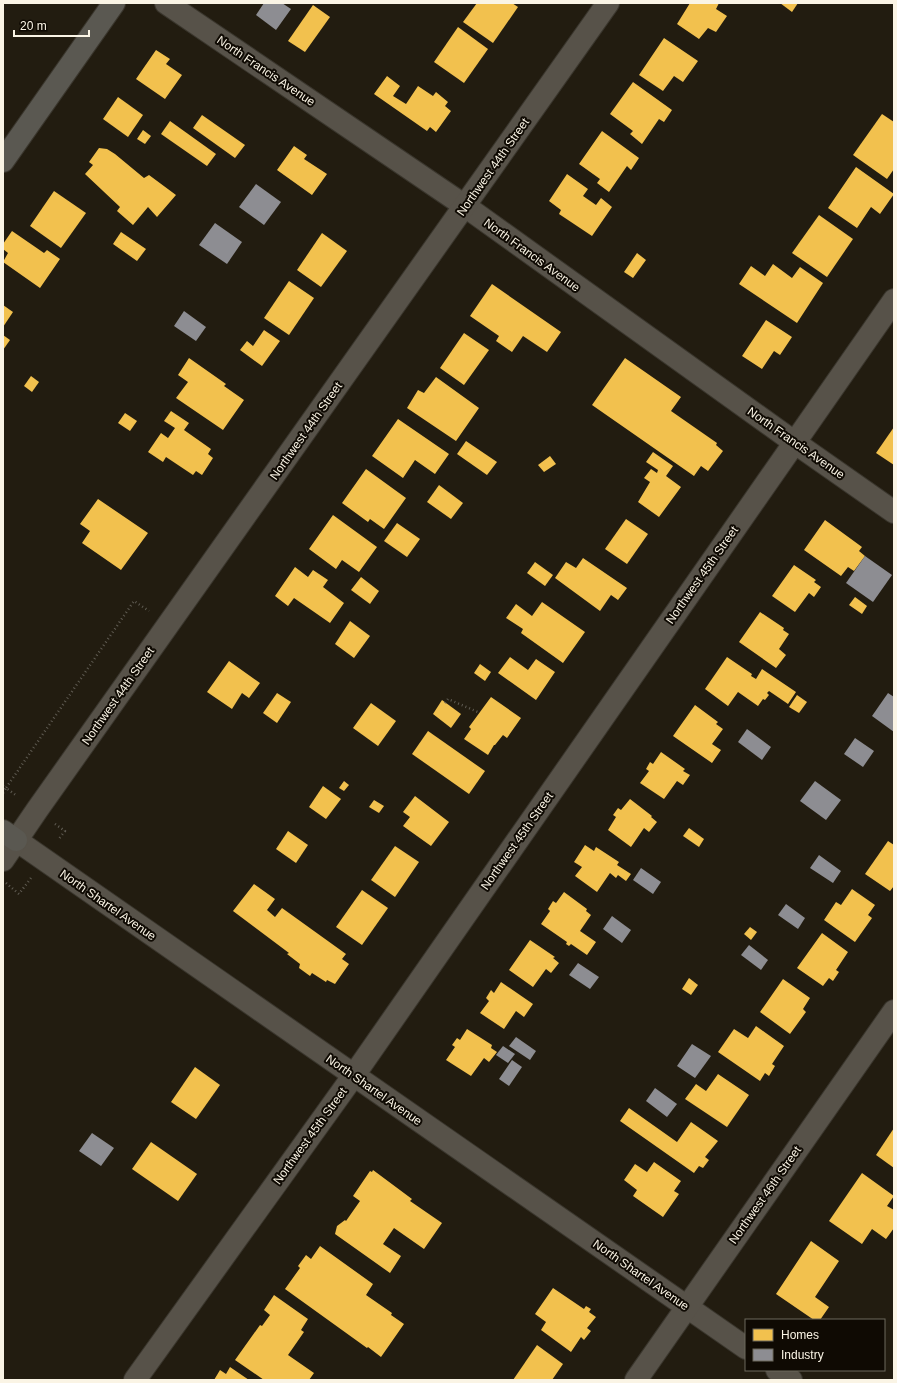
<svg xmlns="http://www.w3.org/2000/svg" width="897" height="1383" viewBox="0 0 897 1383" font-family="Helvetica,sans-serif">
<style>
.homes{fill:#f2c14e}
.industry{fill:#8d8d92}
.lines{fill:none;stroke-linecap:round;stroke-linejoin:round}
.street-casing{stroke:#3a362d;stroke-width:24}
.secondary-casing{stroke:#3a362d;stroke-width:24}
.path{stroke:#605c53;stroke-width:2.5;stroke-dasharray:1 3;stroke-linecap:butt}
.street{stroke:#575249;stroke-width:22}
.secondary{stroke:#5a5851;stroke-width:22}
.labels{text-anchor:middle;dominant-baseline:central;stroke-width:4;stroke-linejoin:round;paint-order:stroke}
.street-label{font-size:12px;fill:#faf4e5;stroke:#0f0a03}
</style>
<rect width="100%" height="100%" fill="#221c10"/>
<g class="homes">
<polygon points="477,3 512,3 518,7 493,43 463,22"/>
<polygon points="690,3 719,3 716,9 727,16 716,32 708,28 699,39 677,24"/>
<polygon points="780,3 798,3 792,12"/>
<polygon points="313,5 330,17 305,52 288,41"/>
<polygon points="458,27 488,49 464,83 434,62"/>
<polygon points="664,38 698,61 683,82 674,76 663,91 639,75"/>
<polygon points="156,50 170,59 166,64 182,75 165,99 136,79"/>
<polygon points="387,76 400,86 393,96 406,104 418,86 433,96 436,92 448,102 445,106 451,111 436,132 430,127 427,131 374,94"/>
<polygon points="633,82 672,110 664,122 659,119 642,144 630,134 633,131 610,114"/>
<polygon points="118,97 143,115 128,137 103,119"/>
<polygon points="882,114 894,122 894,169 887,179 853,155"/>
<polygon points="202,115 245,145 235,158 193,128"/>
<polygon points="170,121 216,154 207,166 161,134"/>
<polygon points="143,130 151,136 145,144 137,139"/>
<polygon points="602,131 639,158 631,170 627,166 609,192 597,183 600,179 579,164"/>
<polygon points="294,146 307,155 304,159 327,174 312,195 277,170"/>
<polygon points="99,148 107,149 115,154 144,178 149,175 176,195 157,217 148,207 133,225 117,211 120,207 85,174 93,165 89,162"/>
<polygon points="856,167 894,194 880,214 871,207 857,228 828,208"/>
<polygon points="567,174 588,189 583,196 596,205 601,198 612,207 592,236 559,214 561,210 549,201"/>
<polygon points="54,191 86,213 61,248 30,226"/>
<polygon points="819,215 853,239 827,277 792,253"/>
<polygon points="12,231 44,253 47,250 60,259 40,288 3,262 8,253 3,249 3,244"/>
<polygon points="121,232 146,249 137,261 113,244"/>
<polygon points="322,233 347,251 321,287 297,270"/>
<polygon points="637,253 646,260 633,278 624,272"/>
<polygon points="773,264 792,278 800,267 823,283 797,323 739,284 751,266 765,276"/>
<polygon points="289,281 314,298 289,335 264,318"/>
<polygon points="492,284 561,332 547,352 523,336 512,352 496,341 499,336 470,316"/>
<polygon points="3,305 13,312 3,327"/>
<polygon points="766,320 792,337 780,355 774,351 762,369 742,356"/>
<polygon points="264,330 280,341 262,366 240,350 247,341 253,346"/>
<polygon points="464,333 489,350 464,385 440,368"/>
<polygon points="3,335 10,340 3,350"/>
<polygon points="189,358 226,384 224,386 244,400 223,430 176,398 188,382 178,375"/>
<polygon points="625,358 681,397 671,411 717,443 716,445 723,451 708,471 701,466 694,476 592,405"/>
<polygon points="31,376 39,382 32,392 24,386"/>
<polygon points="436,377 479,408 456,441 407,408 418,390 424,393"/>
<polygon points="171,411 189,423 184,430 211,449 208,454 213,458 202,475 196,471 193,475 166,457 163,462 148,452 161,433 168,438 175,428 164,421"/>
<polygon points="125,413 137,421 130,431 118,423"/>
<polygon points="398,419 449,454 435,474 415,460 403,478 372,456"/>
<polygon points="894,427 894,465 876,453"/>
<polygon points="466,441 497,462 487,475 457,454"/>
<polygon points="653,452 673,466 666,476 681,487 659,517 638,502 650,482 644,478 651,469 657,473 658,470 646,462"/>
<polygon points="550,456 556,464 544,472 538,465"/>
<polygon points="366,469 406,498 384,529 370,519 368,522 342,503"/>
<polygon points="439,485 463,503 451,519 427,502"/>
<polygon points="98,499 148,533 121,570 82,543 90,531 80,524"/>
<polygon points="333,515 377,547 359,572 342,560 336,569 309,549"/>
<polygon points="626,519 648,534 627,564 605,549"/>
<polygon points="825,520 862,547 859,551 865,556 854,571 848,567 841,576 804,550"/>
<polygon points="397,523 420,539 407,557 384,541"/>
<polygon points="583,558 627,588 618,600 611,595 600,611 555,578 566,562 576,568"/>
<polygon points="535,562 553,575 545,586 527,573"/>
<polygon points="794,565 816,580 814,582 821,587 814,597 809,593 795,612 772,596"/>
<polygon points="295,567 308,577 313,570 328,580 323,587 344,603 330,623 294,598 288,606 275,596"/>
<polygon points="361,577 379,591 370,604 351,590"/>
<polygon points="855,597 867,606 862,614 849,605"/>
<polygon points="542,602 585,632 563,663 521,633 523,629 506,618 516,604 532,616"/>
<polygon points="760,612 784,628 783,630 789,634 779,649 786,655 776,668 739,642"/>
<polygon points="350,621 370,636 354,658 335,644"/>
<polygon points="510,657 528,670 536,659 555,672 536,700 498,673"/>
<polygon points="727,657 752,674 751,676 756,679 762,669 796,692 788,704 769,691 767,693 769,695 765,700 763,699 758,706 738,692 728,706 705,689"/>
<polygon points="229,661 260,683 249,698 242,693 232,709 207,692"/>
<polygon points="480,664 491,672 485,681 474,673"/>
<polygon points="277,693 291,702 277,723 263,713"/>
<polygon points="797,695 807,702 799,713 789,707"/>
<polygon points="491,697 521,718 507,738 503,735 495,745 494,745 488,755 464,739 471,729 469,727"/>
<polygon points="442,700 461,714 451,728 433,714"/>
<polygon points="371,703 396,721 378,746 353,728"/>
<polygon points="695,705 718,722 716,724 723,729 712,744 721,750 712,763 673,736"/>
<polygon points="428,731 485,771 469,794 412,754"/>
<polygon points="661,752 685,769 683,771 690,775 683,785 677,781 664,799 640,783 649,771 646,769 650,762 653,764"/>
<polygon points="344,781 349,785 344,791 339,788"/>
<polygon points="323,786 341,799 326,819 309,807"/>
<polygon points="415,796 449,822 431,846 403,826 410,817 403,812"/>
<polygon points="630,799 652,816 651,817 657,822 649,832 644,828 631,847 608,830 616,817 613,815 618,808 621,810"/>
<polygon points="374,800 384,806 379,813 369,807"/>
<polygon points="689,828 704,839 699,847 683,836"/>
<polygon points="288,831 308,845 296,863 276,849"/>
<polygon points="888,841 894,845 894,886 890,891 865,874"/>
<polygon points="585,845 594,851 596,847 619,862 617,865 631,874 626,881 618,875 616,878 610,873 597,892 575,876 582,867 574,862"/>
<polygon points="395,846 419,862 395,897 371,880"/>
<polygon points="254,884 275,899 267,910 275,917 282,908 346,954 342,959 349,964 335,984 327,980 326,982 312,973 310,976 299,968 300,964 287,954 289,953 233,911"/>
<polygon points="852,889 875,905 868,915 872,918 855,942 824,920 836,902 841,905"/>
<polygon points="362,890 388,908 362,945 336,927"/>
<polygon points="564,892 587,909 586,911 591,915 580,931 596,942 587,955 571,944 569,946 566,944 567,942 541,924 550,911 548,909 553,901 556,903"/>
<polygon points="750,927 757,932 751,940 744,934"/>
<polygon points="822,933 848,952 836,970 839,972 833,981 829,978 823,986 797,968"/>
<polygon points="530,940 555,957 553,958 559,963 551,973 546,969 533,987 509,970"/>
<polygon points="689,978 698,985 691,995 682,989"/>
<polygon points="783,979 810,998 803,1009 806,1012 790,1034 760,1012"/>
<polygon points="501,982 533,1004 524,1017 516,1011 504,1029 480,1013 489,1001 486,998 491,990 494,993"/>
<polygon points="756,1026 784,1046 772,1064 775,1066 769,1076 765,1073 760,1081 718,1052 734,1029 748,1038"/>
<polygon points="467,1029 492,1045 491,1048 497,1052 489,1062 484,1058 471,1076 446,1060 455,1047 452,1045 457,1038 460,1040"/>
<polygon points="195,1067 220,1085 196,1119 171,1102"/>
<polygon points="718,1074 749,1095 727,1127 685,1099 696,1084 706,1091"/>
<polygon points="629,1108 677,1142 691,1122 718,1141 705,1157 709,1160 703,1168 699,1166 694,1173 620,1121"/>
<polygon points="894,1128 894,1168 876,1155"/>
<polygon points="151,1142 197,1174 178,1201 132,1169"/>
<polygon points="654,1162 681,1181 674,1191 679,1194 663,1217 633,1196 637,1190 624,1180 635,1164 647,1172"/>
<polygon points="373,1170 412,1199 410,1201 442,1223 424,1249 394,1228 383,1244 401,1256 390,1273 335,1234 337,1226 345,1220 346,1221 360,1201 353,1196 370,1171 372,1172"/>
<polygon points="862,1173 894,1196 887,1206 894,1210 894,1228 886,1239 872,1229 862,1244 829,1221"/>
<polygon points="811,1241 839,1261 815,1297 829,1307 820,1320 814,1320 776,1294"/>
<polygon points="320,1246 373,1284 366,1295 392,1313 391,1315 404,1324 381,1357 368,1347 367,1348 285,1289 300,1268 298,1266 306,1255 311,1259"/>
<polygon points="553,1288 584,1309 586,1306 591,1309 589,1312 596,1317 587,1328 591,1331 584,1340 581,1337 571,1352 541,1330 546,1322 535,1314"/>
<polygon points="274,1295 308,1319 301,1330 304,1332 288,1355 314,1373 309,1380 264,1380 235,1360 260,1325 262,1326 270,1315 264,1310"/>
<polygon points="537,1345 563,1364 552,1380 513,1380"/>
<polygon points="230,1367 249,1380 214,1380 220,1370 226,1374"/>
</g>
<g class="industry">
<polygon points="264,3 282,3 291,9 276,30 256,15"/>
<polygon points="256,184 281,202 264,225 239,207"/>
<polygon points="215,223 242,242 227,264 199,245"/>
<polygon points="184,311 206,327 196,341 174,326"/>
<polygon points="865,556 892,575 873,602 846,583"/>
<polygon points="888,693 894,697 894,732 872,716"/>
<polygon points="747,729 771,747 762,760 738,742"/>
<polygon points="855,738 874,751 863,767 844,754"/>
<polygon points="815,781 841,800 826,820 800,801"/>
<polygon points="819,855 841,871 833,883 810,868"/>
<polygon points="641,868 661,882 653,894 633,880"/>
<polygon points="786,904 805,918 798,929 778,915"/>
<polygon points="612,916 631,930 622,943 603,929"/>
<polygon points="749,945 768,960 761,970 741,955"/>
<polygon points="578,963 599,977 590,989 569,975"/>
<polygon points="516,1037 536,1051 530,1060 509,1046"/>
<polygon points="692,1044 711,1056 695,1078 677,1066"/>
<polygon points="503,1046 515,1054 508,1063 496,1055"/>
<polygon points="512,1060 522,1067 509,1086 499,1079"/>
<polygon points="655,1088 677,1104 667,1117 646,1101"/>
<polygon points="92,1133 114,1148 101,1166 79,1151"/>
</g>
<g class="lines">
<defs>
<g id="street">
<polyline points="166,3 465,206 794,442 894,512"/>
<polyline points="16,840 746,1348"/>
<polyline points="3,860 37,810 608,3"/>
<polyline points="777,1370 791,1380"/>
<polyline points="135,1380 354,1075 894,300"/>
<polyline points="636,1380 894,1011"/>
</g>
<g id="secondary">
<polyline points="3,161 114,3"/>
<polyline points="3,831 16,840"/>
</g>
</defs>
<use href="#street" class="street-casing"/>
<use href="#secondary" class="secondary-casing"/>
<g class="path">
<polyline points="445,703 448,699 480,713"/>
<polyline points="3,786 6,788 134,601 149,611"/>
<polyline points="3,793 6,788 17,796"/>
<polyline points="55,824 65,831 58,840"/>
<polyline points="6,883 19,894 31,878"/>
</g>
<use href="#street" class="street"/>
<use href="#secondary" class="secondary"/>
</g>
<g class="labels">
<g class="street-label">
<text transform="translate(266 71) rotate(34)">North Francis Avenue</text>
<text transform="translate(493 167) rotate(-55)">Northwest 44th Street</text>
<text transform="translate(532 255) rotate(36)">North Francis Avenue</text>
<text transform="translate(306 431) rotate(-55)">Northwest 44th Street</text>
<text transform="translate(796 443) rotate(35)">North Francis Avenue</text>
<text transform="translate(702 575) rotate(-55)">Northwest 45th Street</text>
<text transform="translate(118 696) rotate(-55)">Northwest 44th Street</text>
<text transform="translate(517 841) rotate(-55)">Northwest 45th Street</text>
<text transform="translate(108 905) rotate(35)">North Shartel Avenue</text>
<text transform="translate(374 1090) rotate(35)">North Shartel Avenue</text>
<text transform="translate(310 1136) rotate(-54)">Northwest 45th Street</text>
<text transform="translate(765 1195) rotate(-55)">Northwest 46th Street</text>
<text transform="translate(641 1275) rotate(35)">North Shartel Avenue</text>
</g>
</g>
<rect width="897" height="1383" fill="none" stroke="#faf4e5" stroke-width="8"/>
<rect x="745" y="1319" width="140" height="52" fill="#0f0a03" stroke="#6d685d"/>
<rect x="753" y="1329" width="20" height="12" fill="#f2c14e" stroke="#6d685d"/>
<text x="781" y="1339" font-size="12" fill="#faf4e5">Homes</text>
<rect x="753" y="1349" width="20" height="12" fill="#8d8d92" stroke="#6d685d"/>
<text x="781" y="1359" font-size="12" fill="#faf4e5">Industry</text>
<path d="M14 30v6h75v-6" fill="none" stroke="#faf4e5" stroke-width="2"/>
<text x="20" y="30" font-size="12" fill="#faf4e5" stroke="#0f0a03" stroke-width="3" paint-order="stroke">20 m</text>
</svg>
